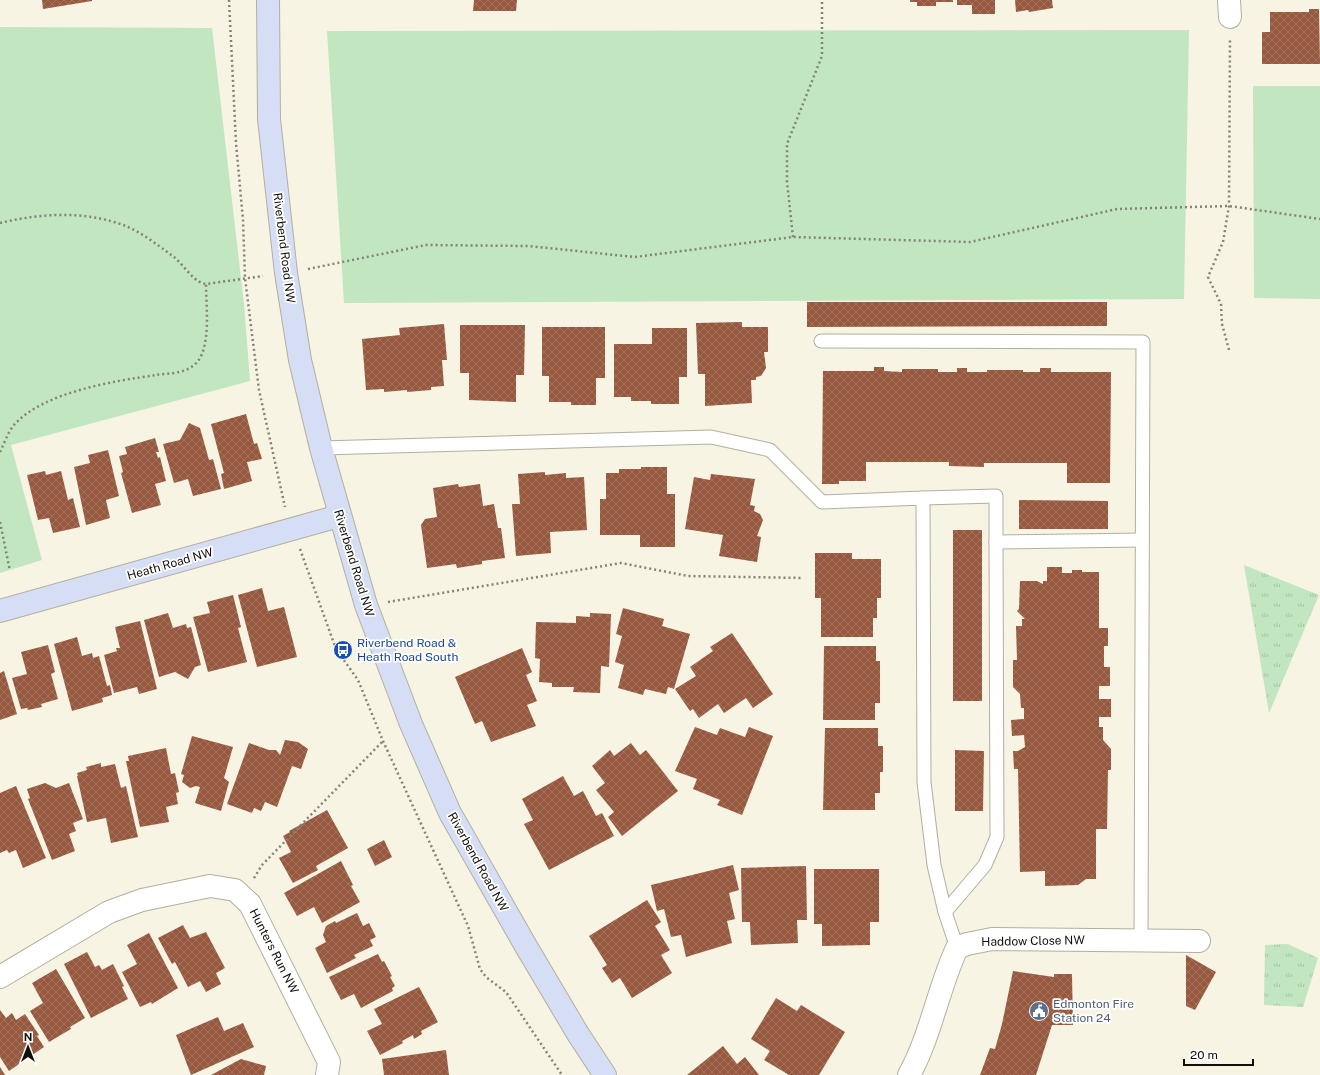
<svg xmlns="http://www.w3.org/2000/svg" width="1320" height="1075" viewBox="0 0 1320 1075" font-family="'Public Sans',sans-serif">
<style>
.grass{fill:url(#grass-tufts)}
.park{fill:#c1e6c0}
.building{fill:url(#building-cross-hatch)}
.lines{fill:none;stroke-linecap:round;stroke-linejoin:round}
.lane-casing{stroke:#b1af9e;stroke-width:15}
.street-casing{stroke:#b1af9e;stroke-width:24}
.secondary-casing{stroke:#b1af9e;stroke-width:24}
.path{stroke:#848276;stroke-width:2.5;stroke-dasharray:2 3;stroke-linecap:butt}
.lane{stroke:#fff;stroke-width:13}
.street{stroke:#fff;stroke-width:22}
.secondary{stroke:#d6def6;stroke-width:22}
.labels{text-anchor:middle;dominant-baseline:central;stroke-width:3.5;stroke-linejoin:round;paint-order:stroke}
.street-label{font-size:12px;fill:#100f09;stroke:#fff}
.transit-label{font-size:12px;fill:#164399;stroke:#fff;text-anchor:start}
.service-label{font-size:12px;fill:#4e5e75;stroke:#fff;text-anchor:start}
</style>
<defs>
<pattern id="grass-tufts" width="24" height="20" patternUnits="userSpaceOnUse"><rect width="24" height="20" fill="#c1e6c0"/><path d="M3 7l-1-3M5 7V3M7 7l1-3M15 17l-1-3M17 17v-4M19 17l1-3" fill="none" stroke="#a5c4a4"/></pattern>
<pattern id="building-cross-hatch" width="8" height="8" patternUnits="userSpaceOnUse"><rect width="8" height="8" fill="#97583e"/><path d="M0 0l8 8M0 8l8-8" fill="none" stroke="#a17462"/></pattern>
</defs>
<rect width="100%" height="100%" fill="#f7f4e3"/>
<g class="grass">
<polygon points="1244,565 1319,595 1269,713"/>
<polygon points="1288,944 1318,958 1303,1007 1264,1005 1265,945"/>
</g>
<g class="park">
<polygon points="0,27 212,28 244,304 250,381 11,445 42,560 0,573"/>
<polygon points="1189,30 1184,299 344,303 327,31"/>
<polygon points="1253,86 1320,86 1320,299 1254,298"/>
</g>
<g class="building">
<polygon points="42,0 92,0 92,1 43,9"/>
<polygon points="474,0 517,0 516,11 473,11"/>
<polygon points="910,0 953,0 953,2 936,2 936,6 917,6 917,2 910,2"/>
<polygon points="957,0 995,0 995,14 972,14 972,5 957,5"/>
<polygon points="1015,0 1052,0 1053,8 1029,12 1028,10 1016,12"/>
<polygon points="1309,9 1319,9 1320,64 1262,64 1262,32 1270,32 1270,12 1309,12"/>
<polygon points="807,302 1107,302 1107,326 807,327"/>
<polygon points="742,322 742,327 768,327 768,352 764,352 766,368 761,376 756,377 756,380 751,380 752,403 705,406 705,374 698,374 696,323"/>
<polygon points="444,324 447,360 442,360 444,386 431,387 431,390 407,392 407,390 384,392 384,389 366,390 362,339 400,335 399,328"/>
<polygon points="460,325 525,325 524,375 516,375 516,402 469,400 469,373 460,373"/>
<polygon points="542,327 605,327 605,378 596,378 596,405 571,405 571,402 549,402 549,376 542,376"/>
<polygon points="652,328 687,328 687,377 679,377 679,404 651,404 651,401 631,401 631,397 614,397 614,344 652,344"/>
<polygon points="874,367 884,367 884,371 902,372 902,369 938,369 938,372 957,372 957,368 967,368 967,372 987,372 987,370 1023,370 1023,372 1040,372 1040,368 1051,368 1051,372 1111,372 1110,483 1067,483 1067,463 984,463 984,467 949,466 949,462 866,462 866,481 839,481 839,484 822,484 823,371 874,371"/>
<polygon points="246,414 254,444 257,443 262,459 247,462 252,481 224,489 221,474 224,473 211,424"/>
<polygon points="189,423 200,428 209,460 213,459 221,489 193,496 188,479 174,483 163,444 180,440"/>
<polygon points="155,438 159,452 156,452 158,458 160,457 166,481 155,484 161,505 132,513 121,473 123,472 119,456 127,454 125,447"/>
<polygon points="108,450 119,496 106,500 110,518 86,525 74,467 90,463 88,455"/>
<polygon points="641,467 667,467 667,494 675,494 675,547 640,547 640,535 600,535 600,499 606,499 606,473 619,473 619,469 641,469"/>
<polygon points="45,471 46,475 61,471 68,500 73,498 80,527 53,533 49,518 38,520 27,475"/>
<polygon points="545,472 545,475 566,473 566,478 584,477 587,530 550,532 551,553 516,556 512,504 520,504 518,474"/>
<polygon points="711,474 755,479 750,505 755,506 754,511 760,514 763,520 757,536 761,537 757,562 719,556 723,535 685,529 694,477 710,480"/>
<polygon points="458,484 459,487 480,484 483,506 494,504 498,528 501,528 505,558 482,561 482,564 457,568 456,564 427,568 421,525 425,519 437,517 433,488"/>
<polygon points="1019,500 1108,501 1108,529 1019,529"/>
<rect x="953" y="530" width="29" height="171"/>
<polygon points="815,553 852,553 852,559 881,559 881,598 877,598 877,618 873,618 873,637 821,637 821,598 815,598"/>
<polygon points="1047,567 1062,567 1062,573 1072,573 1072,570 1082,570 1082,572 1099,572 1099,628 1108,628 1108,646 1104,646 1104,667 1110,667 1110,686 1099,686 1099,699 1111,699 1111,717 1099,717 1099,727 1103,727 1103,740 1111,749 1111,770 1108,770 1107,829 1096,829 1096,879 1086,879 1078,885 1045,886 1045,871 1020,872 1018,769 1014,769 1013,751 1018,751 1025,747 1024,735 1012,736 1011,720 1024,719 1024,708 1021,708 1020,694 1013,687 1013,660 1017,660 1016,626 1022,626 1022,619 1025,619 1017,611 1019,609 1020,581 1037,581 1043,584 1043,581 1047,581"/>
<polygon points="262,588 268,611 284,607 297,657 257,667 238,595"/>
<polygon points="233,595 241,627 238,628 247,662 208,672 193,617 210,613 207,602"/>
<polygon points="623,608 664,619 662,626 690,634 674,689 668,687 666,694 645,689 643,695 618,688 624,665 615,662 622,636 616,634"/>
<polygon points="168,613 173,628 186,624 187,628 191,627 201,665 195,667 188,679 175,672 159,677 144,620"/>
<polygon points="590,613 611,614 609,667 601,666 600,693 573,692 574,687 552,687 552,683 539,682 540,659 535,658 536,622 576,623 576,616 590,617"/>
<polygon points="140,621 157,689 139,694 137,687 114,693 104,655 117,651 116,648 120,648 115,627"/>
<polygon points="732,633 773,694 753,708 746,698 724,713 718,704 699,718 693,709 690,711 675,689 696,676 690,667 713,651 710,647"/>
<polygon points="77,637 82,656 92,653 93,658 99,656 107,686 110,685 112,695 102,698 103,702 72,711 54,644"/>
<polygon points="48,645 55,672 51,674 58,699 41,704 42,707 28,710 27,708 21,709 12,678 27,674 21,652"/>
<polygon points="824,646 876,646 876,661 880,661 880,703 875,703 875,720 823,720"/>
<polygon points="522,648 532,672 526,675 537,701 527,705 536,726 491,742 482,721 475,724 455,677"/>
<polygon points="4,671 17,714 0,720 0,673"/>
<polygon points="695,727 717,735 720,728 745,737 749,727 773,736 742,815 717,805 720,800 693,789 697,779 675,771"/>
<polygon points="825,728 878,728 878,746 883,746 883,772 880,772 880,793 875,793 875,810 823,810"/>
<polygon points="192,736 233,747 224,778 229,782 221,811 195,803 200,787 196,786 190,788 182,782 184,775 181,774"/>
<polygon points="285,740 298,742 308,749 301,769 292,766 277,807 265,802 261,811 254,808 252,813 227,804 249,743 269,750 276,750 280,755"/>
<polygon points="631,743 640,755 646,750 678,791 622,836 608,817 614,812 596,790 605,783 592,766 610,750 614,756"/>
<polygon points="166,748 171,774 175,773 179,792 176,793 178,804 166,807 169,822 140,827 126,761 129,761 128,756"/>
<polygon points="955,750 984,751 983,811 955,811"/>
<polygon points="101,763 101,767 115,764 121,788 126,786 138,837 111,843 106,818 87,822 77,776 78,776 77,773 87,770 86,767"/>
<polygon points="563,776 574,796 583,791 596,816 602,813 614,836 549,870 524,824 533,820 522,799"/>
<polygon points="45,783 56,788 69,783 83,819 73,823 76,831 69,834 75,851 52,860 28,799 30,798 27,789"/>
<polygon points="16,786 46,858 23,868 16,850 9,853 7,850 0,853 0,793"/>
<polygon points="327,810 348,848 316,866 318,870 293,883 279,858 291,852 283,836 290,832 289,831"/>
<polygon points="384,840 392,857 375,866 367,849"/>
<polygon points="341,861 353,885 351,886 360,902 322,923 314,907 297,916 284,893"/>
<polygon points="733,865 739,890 729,893 735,919 727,921 732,943 686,957 681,935 671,937 664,909 657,911 651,885"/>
<polygon points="806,866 807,920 797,920 798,943 751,945 750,922 742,922 741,868"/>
<polygon points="814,869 879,869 879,922 870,922 870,945 822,946 822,924 814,924"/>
<polygon points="647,900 661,922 655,926 670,950 661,955 672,973 632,998 620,978 612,983 602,968 607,965 589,936"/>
<polygon points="357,913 363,926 369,923 376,937 370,940 373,946 354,955 356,958 327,973 315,948 326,942 323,935 326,926 335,921 336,923"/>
<polygon points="183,925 190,938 206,932 225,968 216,973 221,984 206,992 200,981 188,987 175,962 172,964 158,938"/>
<polygon points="149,933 178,988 152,1004 151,1002 140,1007 122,972 137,964 127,945"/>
<polygon points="87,952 95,967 99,965 102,970 113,964 124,986 122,987 128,999 91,1018 64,964"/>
<polygon points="378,954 382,962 384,961 392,976 390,977 395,986 392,988 393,991 361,1008 354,994 341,1000 329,977"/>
<polygon points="1186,955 1216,972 1195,1010 1186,1006"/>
<polygon points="56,969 85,1018 70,1027 71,1029 49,1042 30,1011 43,1003 32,983"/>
<polygon points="1013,971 1054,977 1054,974 1072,974 1073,1025 1052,1025 1036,1075 980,1075 990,1048 995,1049 1002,1024"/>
<polygon points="419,987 438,1022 421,1031 422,1034 414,1039 413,1035 402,1041 403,1043 380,1055 367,1031 382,1024 374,1009"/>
<polygon points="776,998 797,1011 801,1005 845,1032 819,1075 789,1075 764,1060 770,1051 751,1039"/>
<polygon points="0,1010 6,1018 12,1013 16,1020 25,1014 39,1035 37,1036 44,1047 9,1071 0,1057"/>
<polygon points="218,1017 224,1031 243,1023 254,1047 191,1075 176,1035"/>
<polygon points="723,1046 737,1064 745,1057 759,1075 687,1075"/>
<polygon points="446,1050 449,1075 384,1075 382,1059"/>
<polygon points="241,1059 266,1066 264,1075 211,1075"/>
<polygon points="0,1067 5,1075 0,1075"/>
</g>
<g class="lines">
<defs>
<g id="lane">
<polyline points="821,341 1143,342 1141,940"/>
<polyline points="321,448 711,437 770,450 822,502 923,498 924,782 934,865 945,912 957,948"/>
<polyline points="923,498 996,496 996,542 1142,540"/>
<polyline points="945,912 985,865 997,837 996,542"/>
</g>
<g id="street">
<polyline points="1229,0 1230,17"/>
<polyline points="0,977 109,912 142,900 210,886 235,890 250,904 329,1062 327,1075"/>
<path d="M909 1075C931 1035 938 989 957 948L967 944 992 939 1199 941"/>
</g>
<g id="secondary">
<polyline points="268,0 269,119 286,273 300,360 321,448 366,605 411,724 450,813 527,948 578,1034 605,1075"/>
<polyline points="0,611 339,516"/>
</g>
</defs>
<use href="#lane" class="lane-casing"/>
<use href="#street" class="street-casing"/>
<use href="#secondary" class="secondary-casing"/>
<g class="path">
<polyline points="229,0 236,143 243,220 245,278 259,390 285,507"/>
<path d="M0 223C38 214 77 211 114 222 137 228 156 244 174 257 185 266 193 282 206 284L263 276"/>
<polyline points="793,237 787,182 787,144 822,56 822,0"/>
<polyline points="308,269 426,245 528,246 635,257 793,237 970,242 1117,209 1229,206 1320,219"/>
<polyline points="1229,350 1222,324 1221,304 1208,277 1223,242 1229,206 1230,38"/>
<path d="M0 452C4 444 8 432 14 425 43 392 114 381 156 375 170 373 188 374 198 361 211 344 206 305 206 284"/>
<polyline points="0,522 10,571"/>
<polyline points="300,549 336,649 358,680 383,741 468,926 480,969 486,977 506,992 562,1075"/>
<polyline points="388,602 621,563 688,576 803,578"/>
<polyline points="254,878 262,865 383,741"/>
</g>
<use href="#lane" class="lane"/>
<use href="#street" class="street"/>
<use href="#secondary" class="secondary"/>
</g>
<defs>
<symbol id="bus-disc" viewBox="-11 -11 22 22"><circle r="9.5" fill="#1a4fb4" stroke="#fff"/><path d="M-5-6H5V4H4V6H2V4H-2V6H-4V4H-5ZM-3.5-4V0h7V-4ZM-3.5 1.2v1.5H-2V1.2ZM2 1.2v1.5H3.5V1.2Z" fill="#fff"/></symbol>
<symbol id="civic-disc" viewBox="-11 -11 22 22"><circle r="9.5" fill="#5c6f8a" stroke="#fff"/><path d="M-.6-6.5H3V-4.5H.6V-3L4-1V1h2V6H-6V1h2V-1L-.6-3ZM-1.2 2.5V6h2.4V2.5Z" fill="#fff"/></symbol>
</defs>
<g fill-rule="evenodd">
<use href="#bus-disc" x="332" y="639" width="22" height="22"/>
<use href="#civic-disc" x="1028" y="1000" width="22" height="22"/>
</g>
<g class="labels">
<g class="street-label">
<text transform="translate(284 248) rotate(83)">Riverbend Road NW</text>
<text transform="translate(354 563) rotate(73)">Riverbend Road NW</text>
<text transform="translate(170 564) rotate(-16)">Heath Road NW</text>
<text transform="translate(478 862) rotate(61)">Riverbend Road NW</text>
<text transform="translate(1033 941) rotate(-1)">Haddow Close NW</text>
<text transform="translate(274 951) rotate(63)">Hunters Run NW</text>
</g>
<g class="transit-label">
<text x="357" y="643">Riverbend Road &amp;<tspan x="357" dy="14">Heath Road South</tspan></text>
</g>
<g class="service-label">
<text x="1053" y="1004">Edmonton Fire<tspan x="1053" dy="14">Station 24</tspan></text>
</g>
</g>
<g transform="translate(28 1047)" stroke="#ffffff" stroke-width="3" paint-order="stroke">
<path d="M0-3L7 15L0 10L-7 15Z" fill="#100f09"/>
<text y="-6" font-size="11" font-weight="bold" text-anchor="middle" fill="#100f09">N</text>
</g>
<path d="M1184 1059v6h69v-6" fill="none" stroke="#100f09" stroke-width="2"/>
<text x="1190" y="1059" font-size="12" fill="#100f09" stroke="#ffffff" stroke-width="3" paint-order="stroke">20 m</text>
</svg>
